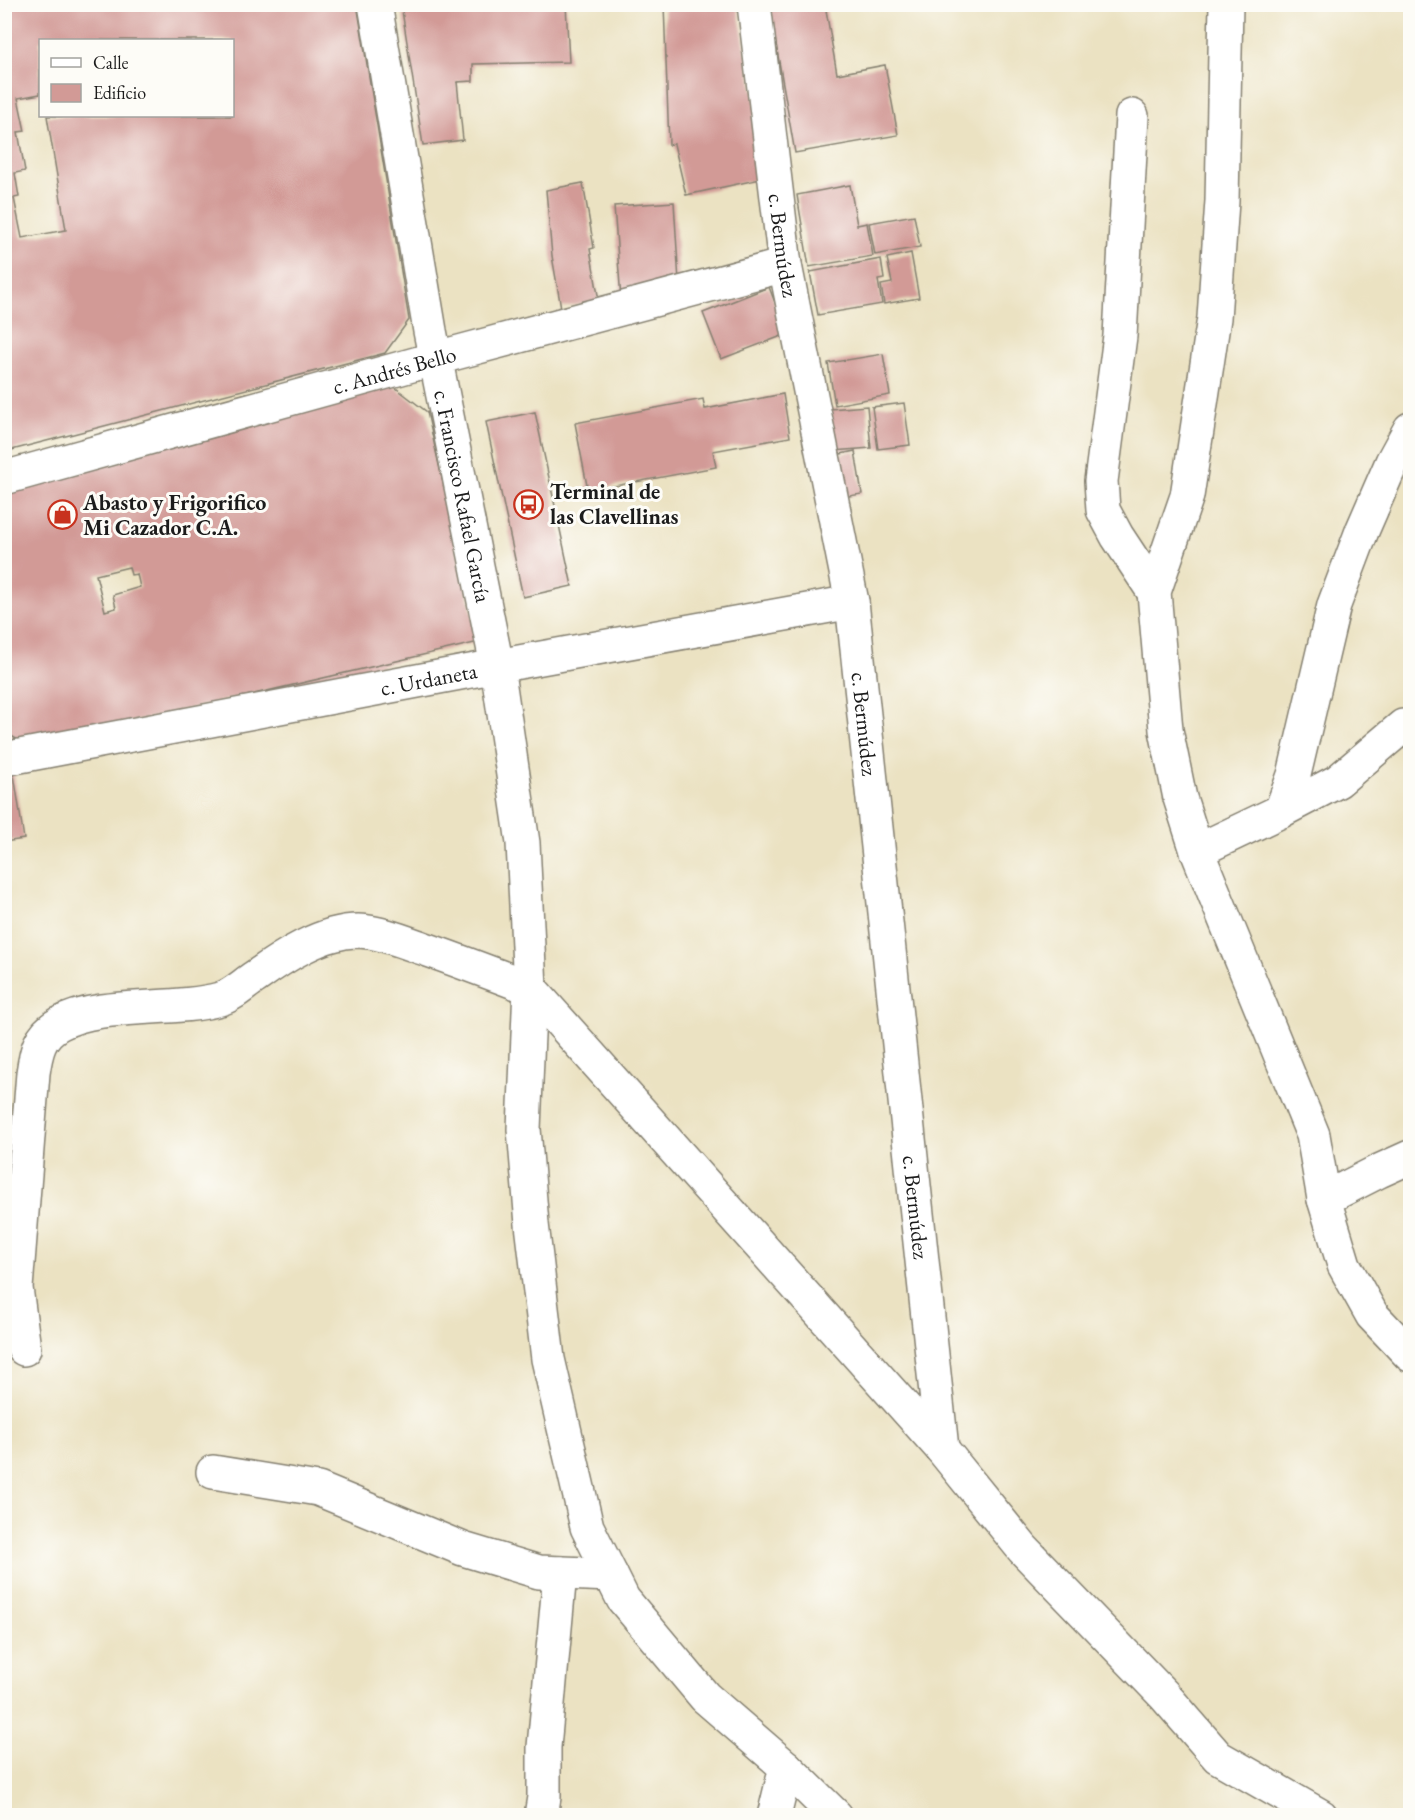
<svg xmlns="http://www.w3.org/2000/svg" width="1415" height="1820" viewBox="0 0 1415 1820" font-family="'EB Garamond',serif">
<style>
.building{fill:#d29a96;fill-rule:evenodd}
.lines{fill:none;stroke-linecap:round;stroke-linejoin:round}
.minor-casing{stroke:#847f6f;stroke-width:36}
.minor{stroke:#fff;stroke-width:33}
.labels{text-anchor:middle;dominant-baseline:central;stroke-width:6;stroke-linejoin:round;paint-order:stroke}
.street-label{font-size:22px;fill:#1c1c1c;stroke:#fdfcf7}
.poi-label{font-size:22px;font-weight:bold;fill:#1c1c1c;stroke:#fdfcf7;text-anchor:start}
</style>
<rect width="100%" height="100%" fill="#fdfcf7"/>
<filter id="ink" filterUnits="userSpaceOnUse"><feTurbulence type="fractalNoise" baseFrequency=".0167" numOctaves="2"/><feDisplacementMap in="SourceGraphic" scale="12" xChannelSelector="R" yChannelSelector="G"/><feConvolveMatrix kernelMatrix="1 2 1 2 8 2 1 2 1" color-interpolation-filters="sRGB"/></filter>
<filter id="wash" filterUnits="userSpaceOnUse"><feTurbulence type="fractalNoise" baseFrequency=".008" numOctaves="4" result="noise"/><feDisplacementMap in="SourceGraphic" scale="24" xChannelSelector="R" yChannelSelector="G"/><feGaussianBlur stdDeviation="1.35" result="paint"/><feColorMatrix in="noise" values="0 0 0 0 0 0 0 0 0 0 0 0 0 0 0 0 0 1.4 0 .05"/><feComposite in="paint" operator="in"/></filter>
<g filter="url(#wash)">
<rect width="100%" height="100%" fill="#ebe2c2"/>
<g id="blocks">
<g class="building">
<path d="M16 4H357L409 320 385 353 4 452V7ZM40 40H232V116H47L66 230 22 238 14 198 19 197 15 173 25 171 18 132 25 131 18 98 40 94Z"/>
<polygon points="401,4 566,4 569,62 473,64 473,81 457,82 463,140 423,145"/>
<polygon points="664,4 737,4 770,177 686,195 674,144 669,145"/>
<polygon points="769,4 825,4 837,74 885,65 898,135 795,153"/>
<polygon points="583,183 594,248 590,249 599,301 561,308 552,256 546,190"/>
<polygon points="850,185 857,225 867,223 873,256 809,267 797,195"/>
<polygon points="674,202 679,282 621,299 614,206"/>
<polygon points="914,215 920,247 875,255 869,223"/>
<polygon points="911,253 919,298 884,304 881,285 892,283 887,258"/>
<polygon points="881,259 884,279 878,280 882,304 818,315 810,272"/>
<polygon points="769,287 787,334 721,359 703,313"/>
<polygon points="883,354 890,395 835,405 828,363"/>
<path d="M392 385 427 412 479 642 29 746 4 732V486ZM129 567 131 575 137 574 140 587 113 595 116 608 105 611 96 575Z"/>
<polygon points="783,394 790,437 713,451 716,467 588,491 575,423 703,399 705,409"/>
<polygon points="904,403 910,445 878,449 872,407"/>
<polygon points="867,406 871,448 833,451 830,409"/>
<polygon points="535,412 572,586 523,597 486,422"/>
<polygon points="855,451 862,494 837,498 831,456"/>
<polygon points="12,762 24,839 4,842 4,764"/>
</g>
</g>
</g>
<g filter="url(#ink)">
<use href="#blocks" fill-opacity="0" stroke="#847f6f" stroke-width="1.5"/>
<g class="lines">
<defs>
<g id="minor">
<path id="s1" d="M375 4 430 331 497 666 523 843 530 988 524 1129 532 1224 548 1359 587 1527 623 1599 705 1697 786 1767 836 1816"/>
<path id="s2" d="M754 4 785 265 852 602 942 1449"/>
<polyline points="1226,4 1222,201 1214,318 1187,496 1154,592 1166,730 1180,798 1197,851 1313,1135 1324,1199 1344,1265 1372,1315 1410,1355"/>
<polyline points="1132,116 1120,336 1101,481 1103,510 1117,536 1154,592"/>
<path id="s3" d="M4 478 448 355 785 265"/>
<path id="s4" d="M4 759 497 666 852 602"/>
<polyline points="1281,811 1338,781 1403,726"/>
<polyline points="1197,851 1281,811 1294,775 1334,605 1362,531 1392,462 1410,429"/>
<polyline points="1324,1199 1379,1171 1410,1157"/>
<path d="M24 1349 16 1288 33 1073C36 1052 39 1035 59 1024 99 1001 173 1012 220 999 232 996 244 984 255 977 283 957 322 931 358 931 382 932 405 942 428 950 462 962 496 975 530 988L942 1449 1023 1549 1164 1695 1218 1757 1321 1816"/>
<polyline points="213,1472 318,1489 463,1549 539,1572 611,1575"/>
<polyline points="541,1816 544,1797 544,1747 560,1573"/>
<polyline points="774,1816 786,1767"/>
</g>
</defs>
<use href="#minor" class="minor-casing"/>
<use href="#minor" class="minor"/>
</g>
</g>
<defs>
<symbol id="bus-ring" viewBox="-11 -11 22 22"><circle r="9.5" fill="#fdfcf7" stroke="#c8321e" stroke-width="1.5"/><path d="M-5-6H5V4H4V6H2V4H-2V6H-4V4H-5ZM-3.5-4V0h7V-4ZM-3.5 1.2v1.5H-2V1.2ZM2 1.2v1.5H3.5V1.2Z" fill="#c8321e"/></symbol>
<symbol id="shop-ring" viewBox="-11 -11 22 22"><circle r="9.5" fill="#fdfcf7" stroke="#c8321e" stroke-width="1.5"/><path d="M-5-2.5h2.3a2.7 3.5 0 0 1 5.4 0H5L5.5 6h-11ZM-1.5-2.5h3a1.5 2.3 0 0 0-3 0Z" fill="#c8321e"/></symbol>
</defs>
<g fill-rule="evenodd">
<use href="#bus-ring" x="512" y="488" width="33" height="33"/>
<use href="#shop-ring" x="46" y="498" width="33" height="33"/>
</g>
<g class="labels">
<g class="street-label">
<text stroke="none"><textPath href="#s2" startOffset="243">c. Bermúdez</textPath></text>
<text stroke="none"><textPath href="#s3" startOffset="405">c. Andrés Bello</textPath></text>
<text stroke="none"><textPath href="#s1" startOffset="500">c. Francisco Rafael García</textPath></text>
<text stroke="none"><textPath href="#s4" startOffset="432">c. Urdaneta</textPath></text>
<text stroke="none"><textPath href="#s2" startOffset="729">c. Bermúdez</textPath></text>
<text stroke="none"><textPath href="#s2" startOffset="1215">c. Bermúdez</textPath></text>
</g>
<g class="poi-label">
<text x="550" y="491">Terminal de<tspan x="550" dy="25">las Clavellinas</tspan></text>
<text x="83" y="502">Abasto y Frigorifico<tspan x="83" dy="25">Mi Cazador C.A.</tspan></text>
</g>
</g>
<rect width="1415" height="1820" fill="none" stroke="#fdfcf7" stroke-width="24"/>
<rect x="39" y="39" width="195" height="78" fill="#fdfcf7" stroke="#a3a29f" stroke-width="1.5"/>
<rect x="51" y="58" width="30" height="9" fill="#ffffff" stroke="#a3a29f" stroke-width="1.5"/>
<text x="93" y="69" font-size="18" fill="#1c1c1c">Calle</text>
<rect x="51" y="84" width="30" height="18" fill="#d29a96" stroke="#a3a29f" stroke-width="1.5"/>
<text x="93" y="99" font-size="18" fill="#1c1c1c">Edificio</text>
</svg>
